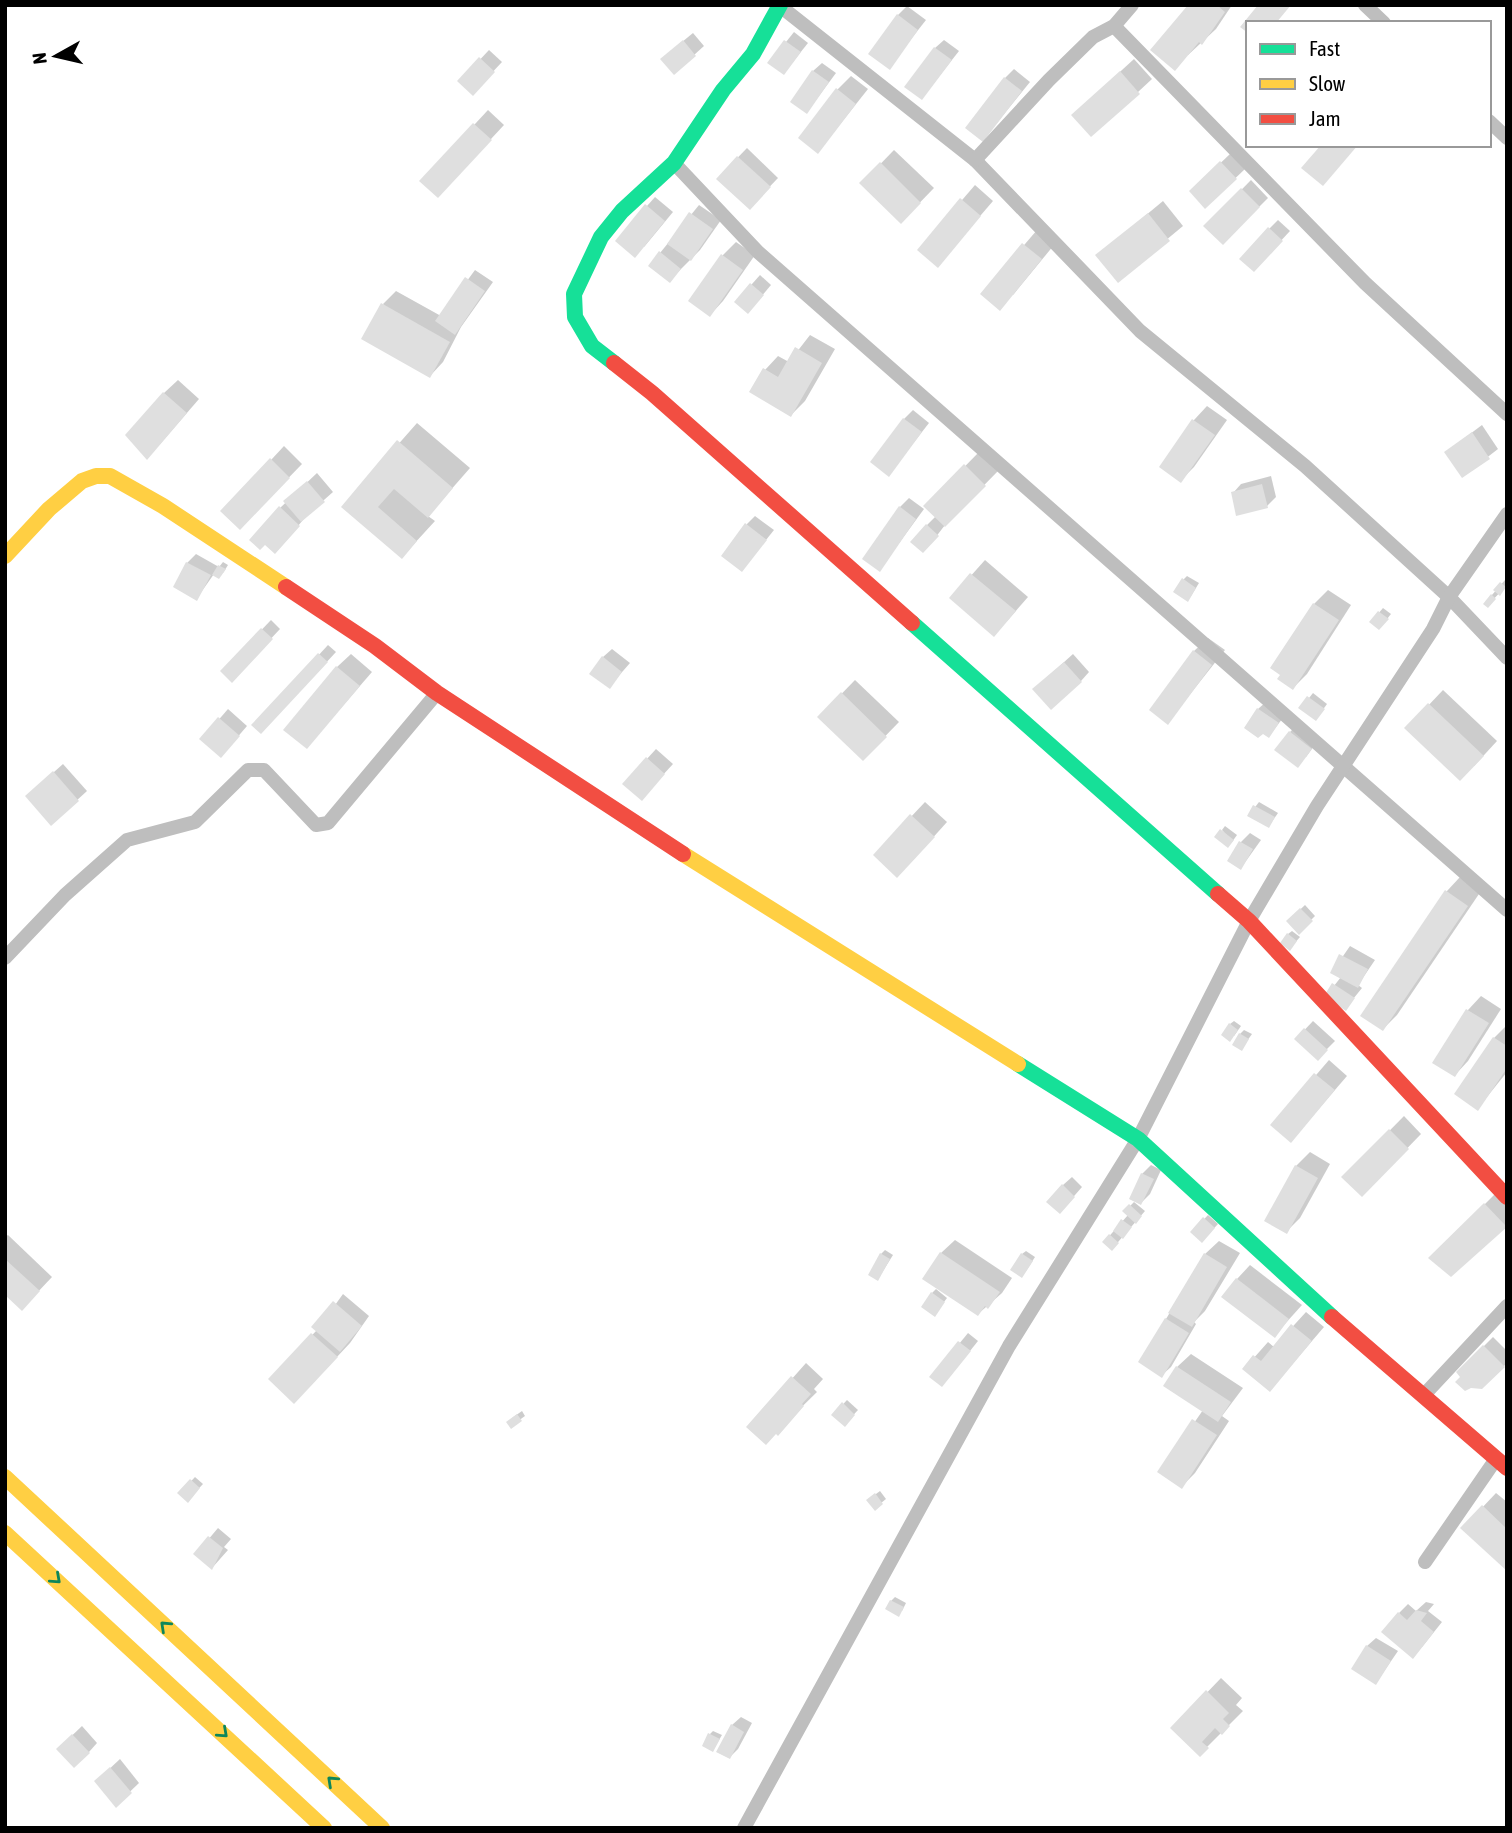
<svg xmlns="http://www.w3.org/2000/svg" width="1512" height="1833" viewBox="0 0 1512 1833" font-family="'Asap Condensed',sans-serif">
<style>
.shadow{fill:#0003}
.building{fill:#dfdfdf}
.lines{fill:none;stroke-linecap:round;stroke-linejoin:round}
.street{stroke:#bebebe;stroke-width:14}
.fast{stroke:#16e098;stroke-width:16}
.slow{stroke:#ffcf43;stroke-width:16}
.jam{stroke:#f24e42;stroke-width:16}
.oneway{stroke:#0d865b}
</style>
<rect width="100%" height="100%" fill="#fff"/>
<g class="shadow">
<polygon points="1190,5 1232,5 1216,29 1188,55"/>
<polygon points="907,6 926,20 889,67 898,15"/>
<polygon points="794,32 808,43 784,73 770,62"/>
<polygon points="693,33 704,46 674,73 671,51"/>
<polygon points="944,40 959,51 922,98 935,48"/>
<polygon points="489,50 502,62 473,93 460,81"/>
<polygon points="1134,59 1152,79 1138,92 1087,102"/>
<polygon points="822,63 836,73 807,112 813,71"/>
<polygon points="1014,69 1030,82 983,140 1005,78"/>
<polygon points="851,76 868,89 818,152 837,90"/>
<polygon points="488,110 504,125 451,182 422,181"/>
<polygon points="747,148 778,178 758,199 718,178"/>
<polygon points="894,150 934,188 901,222 862,183"/>
<polygon points="1230,154 1245,169 1205,207 1191,191"/>
<polygon points="1251,180 1268,198 1223,243 1206,226"/>
<polygon points="975,185 993,201 938,265 919,250"/>
<polygon points="655,197 673,212 644,247 647,206"/>
<polygon points="1163,201 1183,226 1118,280 1098,255"/>
<polygon points="699,205 721,220 700,250 678,272 660,253"/>
<polygon points="1278,220 1290,231 1262,261 1269,229"/>
<polygon points="1037,230 1054,245 1013,295 982,294"/>
<polygon points="736,242 755,255 723,301 710,315 723,255"/>
<polygon points="475,270 493,282 461,327 443,362 430,376 383,304 396,291 441,316"/>
<polygon points="760,275 771,285 756,303 736,302"/>
<polygon points="810,335 835,349 805,401 791,415 765,370 778,356 789,362"/>
<polygon points="178,380 199,399 160,444 164,393"/>
<polygon points="1207,406 1227,420 1194,467 1181,480 1161,466 1194,420"/>
<polygon points="913,410 929,423 889,474 904,419"/>
<polygon points="417,423 470,468 428,516 435,521 402,557 343,507"/>
<polygon points="1482,425 1498,449 1463,476 1446,452"/>
<polygon points="284,446 302,464 240,528 271,460"/>
<polygon points="979,452 998,471 945,525 932,542 927,525 936,516 926,506"/>
<polygon points="317,473 333,492 307,515 284,543 280,508"/>
<polygon points="1271,476 1276,497 1267,506 1233,493 1241,484"/>
<polygon points="909,498 924,509 880,569 900,507"/>
<polygon points="755,516 774,530 742,570 747,524"/>
<polygon points="196,554 219,567 223,562 228,565 223,573 214,574 197,598 187,563"/>
<polygon points="985,560 1028,597 1007,621 951,598"/>
<polygon points="1187,576 1199,583 1191,596 1183,580"/>
<polygon points="1505,580 1507,585 1488,605 1485,603"/>
<polygon points="1328,590 1351,605 1307,674 1293,688 1314,604"/>
<polygon points="1383,608 1391,614 1383,624 1372,621"/>
<polygon points="271,620 280,629 232,680 222,671"/>
<polygon points="1208,638 1225,650 1168,722 1194,651"/>
<polygon points="328,645 336,652 270,723 254,725"/>
<polygon points="612,649 630,663 609,687 603,657"/>
<polygon points="351,654 372,672 307,747 337,667"/>
<polygon points="1073,654 1089,672 1081,681 1043,681"/>
<polygon points="855,680 899,722 863,759 819,717"/>
<polygon points="1443,690 1497,741 1474,766 1407,728"/>
<polygon points="1313,693 1327,704 1319,715 1301,708"/>
<polygon points="1267,701 1286,714 1269,736 1258,709"/>
<polygon points="228,709 247,726 229,747 202,739"/>
<polygon points="1299,723 1319,739 1306,757 1290,732"/>
<polygon points="656,749 673,764 650,789 625,783"/>
<polygon points="63,764 87,791 51,824 36,788"/>
<polygon points="925,802 947,822 911,862 875,855"/>
<polygon points="1259,802 1278,813 1269,826 1249,815"/>
<polygon points="1225,826 1237,835 1232,842 1222,830"/>
<polygon points="1250,833 1261,840 1241,868 1241,842"/>
<polygon points="1460,877 1481,891 1397,1015 1383,1029 1363,1015 1447,891"/>
<polygon points="1305,905 1315,916 1299,932 1288,921"/>
<polygon points="1292,931 1300,937 1293,945 1288,934"/>
<polygon points="1350,946 1375,960 1358,985 1362,988 1345,1009 1326,996 1341,977 1332,972"/>
<polygon points="1481,996 1501,1009 1468,1061 1455,1075 1434,1062 1468,1010"/>
<polygon points="1234,1021 1241,1026 1234,1036 1230,1024"/>
<polygon points="1313,1021 1335,1041 1318,1058 1296,1039"/>
<polygon points="1507,1025 1507,1072 1478,1108 1456,1094 1494,1038"/>
<polygon points="1244,1030 1252,1034 1242,1048 1240,1034"/>
<polygon points="1329,1060 1347,1076 1291,1141 1273,1125"/>
<polygon points="1404,1116 1421,1134 1362,1195 1344,1177"/>
<polygon points="1310,1152 1330,1164 1300,1218 1286,1232 1296,1166"/>
<polygon points="1151,1165 1161,1170 1150,1194 1141,1203 1142,1174"/>
<polygon points="1072,1177 1082,1187 1068,1203 1063,1185"/>
<polygon points="1498,1191 1507,1199 1507,1225 1451,1275 1431,1258"/>
<polygon points="1134,1202 1145,1211 1112,1249 1104,1242 1128,1215 1125,1211"/>
<polygon points="1208,1215 1218,1224 1202,1241 1192,1232"/>
<polygon points="8,1235 52,1277 35,1295 5,1293 5,1237"/>
<polygon points="955,1240 1012,1278 1002,1293 978,1314 941,1253"/>
<polygon points="1219,1241 1240,1253 1205,1311 1194,1322 1196,1324 1171,1367 1162,1375 1166,1319 1205,1254"/>
<polygon points="885,1250 893,1255 878,1279 881,1254"/>
<polygon points="1026,1251 1035,1257 1026,1271 1022,1254"/>
<polygon points="1250,1265 1302,1305 1275,1335 1237,1279"/>
<polygon points="936,1289 947,1298 938,1310 932,1293"/>
<polygon points="343,1294 369,1316 350,1343 308,1388 270,1379 317,1330"/>
<polygon points="1306,1312 1324,1327 1270,1390 1244,1369 1268,1342 1274,1347"/>
<polygon points="968,1333 978,1341 950,1376 932,1377"/>
<polygon points="1493,1337 1507,1351 1507,1363 1482,1388 1458,1372"/>
<polygon points="1191,1354 1243,1388 1222,1416 1229,1421 1195,1473 1182,1486 1160,1472 1203,1410 1177,1367"/>
<polygon points="806,1363 823,1379 814,1389 817,1392 766,1442 749,1427"/>
<polygon points="847,1400 858,1410 845,1424 834,1414"/>
<polygon points="522,1411 525,1416 511,1426 512,1418"/>
<polygon points="195,1477 203,1484 188,1500 180,1493"/>
<polygon points="880,1491 886,1499 875,1508 872,1497"/>
<polygon points="1496,1493 1507,1502 1507,1569 1463,1528"/>
<polygon points="218,1528 231,1539 224,1547 228,1550 212,1568 196,1554"/>
<polygon points="895,1597 906,1603 902,1611 891,1601"/>
<polygon points="1426,1602 1434,1604 1428,1611 1442,1622 1422,1647 1399,1613 1408,1604 1416,1611"/>
<polygon points="1376,1638 1398,1651 1376,1683 1367,1646"/>
<polygon points="1221,1678 1242,1698 1236,1705 1243,1711 1200,1754 1173,1728"/>
<polygon points="741,1717 752,1723 738,1749 730,1757 732,1725"/>
<polygon points="82,1726 97,1743 89,1752 58,1749"/>
<polygon points="713,1731 722,1735 713,1750 710,1734"/>
<polygon points="120,1759 139,1783 116,1805 105,1773"/>
</g>
<g class="building">
<polygon points="1188,5 1217,5 1225,12 1202,45 1199,42 1175,71 1150,50"/>
<polygon points="1258,5 1291,5 1276,23 1248,23 1248,33 1240,27"/>
<polygon points="897,14 918,30 890,70 868,54"/>
<polygon points="683,40 696,56 674,75 660,59"/>
<polygon points="784,40 801,52 784,75 767,63"/>
<polygon points="934,47 952,60 922,100 904,87"/>
<polygon points="479,57 495,72 473,96 457,81"/>
<polygon points="812,70 829,82 807,114 790,102"/>
<polygon points="1120,71 1140,94 1091,137 1071,115"/>
<polygon points="1004,77 1022,91 983,142 965,128"/>
<polygon points="836,88 856,104 818,154 798,138"/>
<polygon points="473,123 492,140 438,198 419,181"/>
<polygon points="1321,145 1358,145 1323,186 1301,168"/>
<polygon points="737,156 771,187 750,210 716,179"/>
<polygon points="1220,161 1237,179 1205,209 1189,191"/>
<polygon points="880,162 921,203 901,224 859,183"/>
<polygon points="1241,188 1260,207 1223,245 1203,226"/>
<polygon points="960,198 981,216 938,268 917,250"/>
<polygon points="645,204 665,221 635,258 615,241"/>
<polygon points="689,212 713,229 691,261 667,244"/>
<polygon points="1148,213 1170,241 1118,283 1095,255"/>
<polygon points="1268,227 1283,241 1254,272 1239,259"/>
<polygon points="1022,243 1042,259 1000,311 980,294"/>
<polygon points="659,251 681,269 670,283 648,266"/>
<polygon points="721,254 743,270 710,317 688,301"/>
<polygon points="465,277 485,291 455,335 435,321"/>
<polygon points="750,283 764,295 748,314 734,302"/>
<polygon points="381,303 450,342 430,378 361,339"/>
<polygon points="795,347 822,363 791,417 749,392 763,368 778,377"/>
<polygon points="163,392 187,413 147,460 125,435"/>
<polygon points="903,418 922,432 889,477 870,462"/>
<polygon points="1192,419 1215,435 1181,483 1159,467"/>
<polygon points="1472,432 1490,459 1462,478 1444,452"/>
<polygon points="397,440 453,488 428,518 394,489 378,507 417,541 402,559 341,507"/>
<polygon points="270,458 290,478 240,530 220,511"/>
<polygon points="964,464 986,486 945,527 923,506"/>
<polygon points="307,481 325,502 301,522 283,501"/>
<polygon points="1262,484 1268,508 1236,516 1231,492"/>
<polygon points="279,506 300,526 275,554 265,545 260,550 249,540"/>
<polygon points="899,506 916,519 880,572 862,559"/>
<polygon points="745,523 767,540 742,572 721,556"/>
<polygon points="926,524 939,536 923,553 910,542"/>
<polygon points="186,562 211,575 197,601 173,587"/>
<polygon points="218,565 226,569 219,579 212,575"/>
<polygon points="970,573 1016,611 994,637 949,598"/>
<polygon points="1182,578 1196,588 1188,602 1173,592"/>
<polygon points="1500,582 1506,587 1500,596 1493,590"/>
<polygon points="1491,594 1496,599 1488,608 1483,604"/>
<polygon points="1313,603 1339,620 1293,690 1277,679 1280,675 1270,668"/>
<polygon points="1378,611 1389,619 1379,630 1369,622"/>
<polygon points="261,628 273,639 232,683 220,671"/>
<polygon points="1193,650 1212,665 1168,725 1149,710"/>
<polygon points="318,653 328,662 261,734 251,725"/>
<polygon points="602,656 622,672 610,689 589,674"/>
<polygon points="1064,662 1082,682 1051,710 1032,689"/>
<polygon points="336,666 360,686 307,749 283,730"/>
<polygon points="841,692 887,737 863,761 817,717"/>
<polygon points="1307,696 1325,709 1316,721 1298,708"/>
<polygon points="1428,703 1484,756 1460,781 1404,728"/>
<polygon points="1257,708 1279,723 1269,738 1263,734 1258,738 1244,728"/>
<polygon points="218,717 240,736 221,758 199,739"/>
<polygon points="1289,731 1312,749 1298,768 1274,750"/>
<polygon points="646,757 665,774 642,801 622,784"/>
<polygon points="53,771 79,801 51,826 25,796"/>
<polygon points="1253,805 1275,817 1269,828 1247,816"/>
<polygon points="910,814 935,837 897,878 873,855"/>
<polygon points="1220,829 1234,840 1228,848 1214,837"/>
<polygon points="1239,841 1253,849 1241,870 1227,861"/>
<polygon points="1445,890 1468,906 1383,1031 1360,1016"/>
<polygon points="1300,908 1313,921 1299,935 1286,921"/>
<polygon points="1287,933 1297,941 1290,951 1280,943"/>
<polygon points="1339,954 1368,969 1358,988 1330,973"/>
<polygon points="1332,983 1355,998 1346,1011 1324,996"/>
<polygon points="1466,1009 1489,1023 1455,1077 1432,1063"/>
<polygon points="1229,1023 1238,1030 1230,1042 1221,1035"/>
<polygon points="1304,1028 1328,1050 1318,1061 1294,1039"/>
<polygon points="1239,1033 1249,1039 1242,1051 1232,1045"/>
<polygon points="1493,1037 1507,1046 1507,1068 1478,1111 1454,1094"/>
<polygon points="1314,1073 1335,1090 1291,1143 1270,1125"/>
<polygon points="1389,1129 1409,1149 1362,1197 1341,1177"/>
<polygon points="1295,1165 1318,1178 1287,1234 1264,1221"/>
<polygon points="1141,1173 1154,1179 1141,1205 1129,1199"/>
<polygon points="1062,1184 1075,1197 1060,1214 1046,1202"/>
<polygon points="1484,1203 1507,1227 1451,1277 1428,1258"/>
<polygon points="1129,1204 1142,1216 1136,1224 1122,1211"/>
<polygon points="1203,1217 1215,1228 1202,1243 1190,1232"/>
<polygon points="1121,1219 1132,1227 1123,1239 1113,1231"/>
<polygon points="1109,1234 1119,1243 1112,1251 1102,1242"/>
<polygon points="940,1252 1000,1292 988,1309 985,1306 978,1316 922,1279"/>
<polygon points="880,1253 890,1259 878,1281 868,1275"/>
<polygon points="1021,1253 1033,1261 1022,1278 1010,1270"/>
<polygon points="1204,1253 1227,1267 1192,1327 1168,1313"/>
<polygon points="5,1259 40,1291 22,1311 5,1295"/>
<polygon points="1236,1278 1289,1319 1275,1338 1221,1297"/>
<polygon points="931,1292 945,1302 935,1317 921,1307"/>
<polygon points="333,1301 362,1326 340,1352 311,1327"/>
<polygon points="1165,1318 1189,1333 1162,1378 1138,1362"/>
<polygon points="1291,1324 1312,1341 1270,1392 1242,1369 1253,1355 1261,1361"/>
<polygon points="311,1333 338,1357 294,1404 268,1379"/>
<polygon points="958,1341 971,1351 942,1387 929,1377"/>
<polygon points="1483,1345 1505,1367 1482,1389 1471,1388 1465,1391 1455,1382 1460,1377 1456,1372"/>
<polygon points="1176,1366 1231,1402 1218,1422 1163,1386"/>
<polygon points="791,1376 811,1394 802,1404 804,1406 778,1436 776,1434 766,1445 746,1427"/>
<polygon points="842,1402 855,1415 845,1427 831,1415"/>
<polygon points="517,1414 522,1421 511,1429 506,1422"/>
<polygon points="1192,1419 1217,1435 1182,1489 1157,1472"/>
<polygon points="190,1479 200,1488 188,1503 177,1493"/>
<polygon points="875,1493 883,1504 875,1511 866,1500"/>
<polygon points="1482,1505 1507,1529 1507,1571 1460,1528"/>
<polygon points="208,1536 223,1548 212,1570 193,1554"/>
<polygon points="890,1600 904,1607 899,1617 885,1609"/>
<polygon points="1416,1610 1427,1613 1421,1621 1434,1632 1413,1659 1381,1632 1398,1612 1407,1620"/>
<polygon points="1366,1645 1391,1661 1376,1685 1351,1669"/>
<polygon points="1206,1690 1229,1713 1223,1719 1230,1726 1222,1735 1215,1728 1202,1742 1209,1748 1200,1757 1170,1728"/>
<polygon points="731,1724 744,1732 730,1759 716,1752"/>
<polygon points="708,1733 720,1739 713,1752 702,1746"/>
<polygon points="72,1734 90,1753 74,1768 56,1749"/>
<polygon points="110,1767 132,1793 116,1808 94,1781"/>
</g>
<g class="lines">
<g class="street">
<polyline points="1365,5 1384,23"/>
<polyline points="780,6 975,160 1140,331 1305,466 1449,597 1507,658"/>
<polyline points="1114,26 1365,283 1507,414"/>
<polyline points="1489,121 1507,138"/>
<polyline points="975,160 1049,80 1093,37 1114,26 1132,5"/>
<polyline points="674,163 758,252 1507,910"/>
<polyline points="5,958 65,895 127,840 195,822 248,770 264,770 316,825 328,823 437,693"/>
<polyline points="1423,1396 1507,1306"/>
<polyline points="1425,1562 1496,1459"/>
<polyline points="744,1828 1009,1346 1138,1139 1249,921 1317,806 1433,629 1449,597 1507,514"/>
</g>
<g class="fast">
<polyline points="614,363 592,346 575,317 574,294 601,237 622,211 674,163 723,90 753,54 780,5"/>
<polyline points="912,623 1218,894"/>
<polyline points="1018,1064 1138,1139 1332,1317"/>
</g>
<g class="slow">
<polyline points="5,556 49,509 82,481 96,476 110,476 163,506 286,587"/>
<polyline points="683,854 1018,1064"/>
<polyline points="5,1477 382,1828"/>
<polyline points="5,1533 324,1828"/>
</g>
<g class="jam">
<polyline points="614,363 652,393 912,623"/>
<polyline points="286,587 375,646 437,693 683,854"/>
<polyline points="1218,894 1249,921 1507,1197"/>
<polyline points="1332,1317 1507,1468"/>
</g>
</g>
<defs><path id="oneway-chevron" d="M-2-3.5L2.5 0L-2 3.5" fill="none" stroke-width="1.6" stroke-linecap="round" stroke-linejoin="round" transform="scale(1.75)"/></defs>
<g class="oneway">
<use href="#oneway-chevron" transform="translate(56 1579) rotate(42)"/>
<use href="#oneway-chevron" transform="translate(165 1626) rotate(-137)"/>
<use href="#oneway-chevron" transform="translate(223 1733) rotate(42)"/>
<use href="#oneway-chevron" transform="translate(332 1781) rotate(-137)"/>
</g>
<rect width="1512" height="1833" fill="none" stroke="#000000" stroke-width="14"/>
<rect x="1246" y="21" width="245" height="126" fill="#ffffff" stroke="#999999" stroke-width="2"/>
<rect x="1260" y="44" width="35" height="10" fill="#16e098" stroke="#999999" stroke-width="2"/>
<text x="1309" y="56" font-size="21" fill="#000000">Fast</text>
<rect x="1260" y="79" width="35" height="10" fill="#ffcf43" stroke="#999999" stroke-width="2"/>
<text x="1309" y="91" font-size="21" fill="#000000">Slow</text>
<rect x="1260" y="114" width="35" height="10" fill="#f24e42" stroke="#999999" stroke-width="2"/>
<text x="1309" y="126" font-size="21" fill="#000000">Jam</text>
<g transform="translate(56 56) rotate(262)" stroke="#ffffff" stroke-width="5" paint-order="stroke">
<path d="M0-5L12 26L0 18L-12 26Z" fill="#000000"/>
<text y="-10" font-size="19" font-weight="bold" text-anchor="middle" fill="#000000">N</text>
</g>
</svg>
